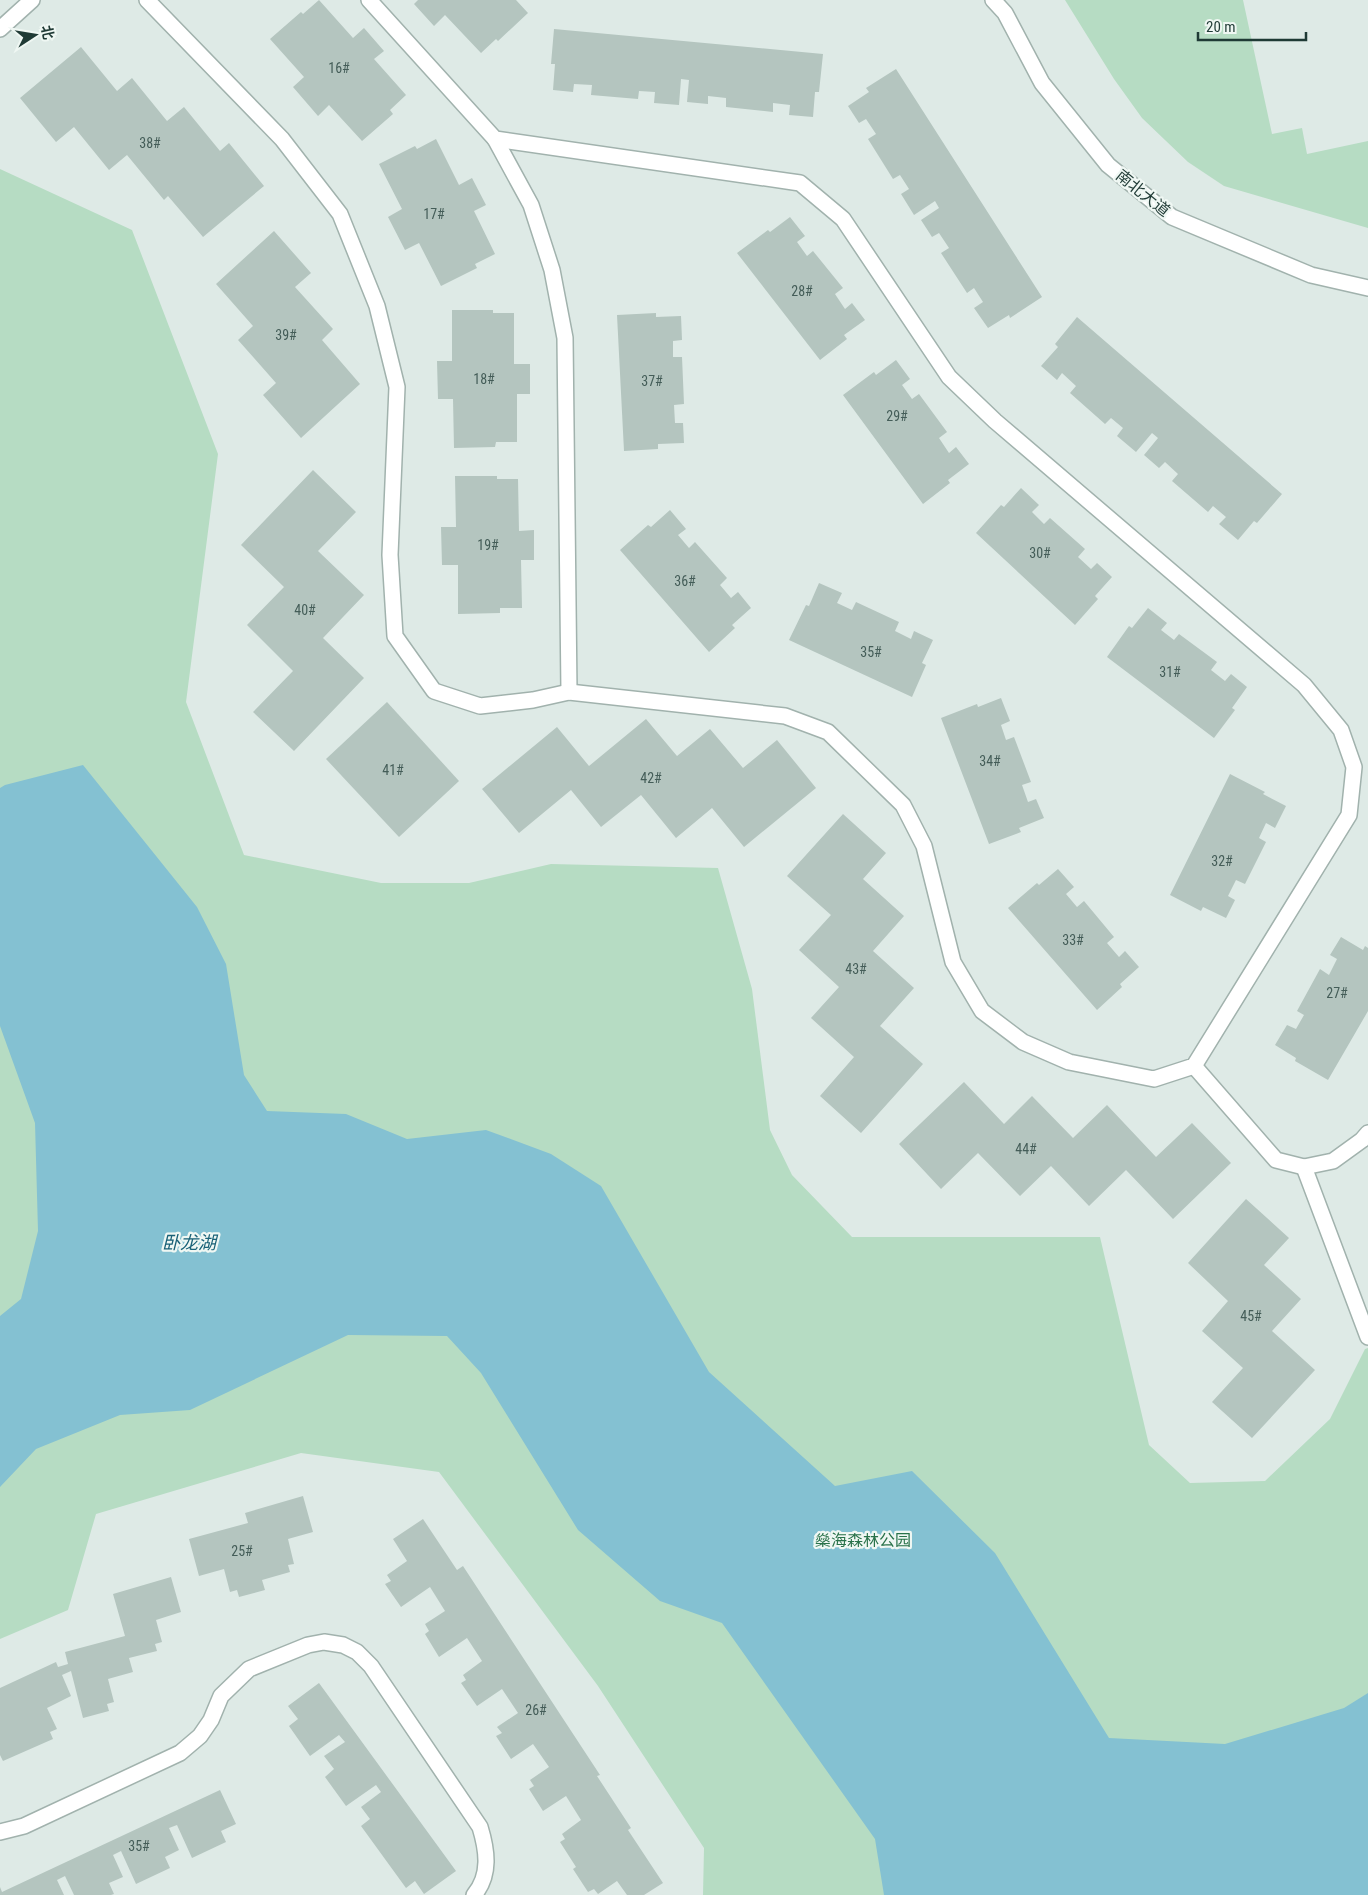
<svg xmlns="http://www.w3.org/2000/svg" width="1368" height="1895" viewBox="0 0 1368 1895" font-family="'Roboto Condensed','Noto Sans SC',sans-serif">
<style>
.green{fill:#b6dcc3}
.water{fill:#84c1d2}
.building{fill:#b4c5bf}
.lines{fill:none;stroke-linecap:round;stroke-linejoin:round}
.service-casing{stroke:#a1b2ad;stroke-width:18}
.tertiary-casing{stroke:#a1b2ad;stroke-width:18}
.service{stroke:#fff;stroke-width:15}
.tertiary{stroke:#fff;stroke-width:15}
.labels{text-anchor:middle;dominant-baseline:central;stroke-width:4.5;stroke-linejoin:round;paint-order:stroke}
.number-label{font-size:14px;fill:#445d58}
.street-label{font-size:16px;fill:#1f3a35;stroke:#eff7f3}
.park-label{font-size:16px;fill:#29724a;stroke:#eff7f3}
.water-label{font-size:18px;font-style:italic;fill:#196177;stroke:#eff7f3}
</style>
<rect width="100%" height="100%" fill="#deeae6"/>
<g class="green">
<polygon points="1065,0 1243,0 1272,134 1302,128 1307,154 1368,141 1368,228 1224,186 1188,162 1142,118 1114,79"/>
<polygon points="0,169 132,230 218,454 186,702 244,855 381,883 469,883 551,864 718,868 752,989 770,1130 792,1175 852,1237 1100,1237 1149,1445 1190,1483 1265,1481 1330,1419 1365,1349 1368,1348 1368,1895 703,1895 704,1848 598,1686 439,1472 301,1453 96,1514 68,1610 0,1639"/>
</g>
<polygon class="water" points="83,765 197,907 226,964 244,1075 267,1111 346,1114 407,1139 486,1130 551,1154 601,1186 709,1372 835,1486 912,1471 995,1553 1109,1738 1225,1744 1344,1708 1368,1693 1368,1895 884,1895 875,1839 722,1623 660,1601 578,1530 481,1373 447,1336 348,1335 190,1410 120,1415 36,1449 0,1487 0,1316 21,1299 38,1231 35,1123 0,1026 0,788 5,785"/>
<g class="building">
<polygon points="319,0 353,38 364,28 384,51 374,59 406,95 390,110 393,114 362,141 329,105 318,116 293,87 304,77 270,39 301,12 303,14"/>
<polygon points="418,0 516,0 528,13 498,41 496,39 481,53 445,15 434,26 414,4"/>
<polygon points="554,29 823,54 819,92 815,92 813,117 789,115 790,105 773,103 773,112 726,107 726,98 708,96 708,104 687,102 689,80 681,79 679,105 654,103 655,92 639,91 638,99 591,95 592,85 574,84 573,92 553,90 555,64 551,64"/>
<polygon points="81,47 117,91 132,78 167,121 184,107 220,151 229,143 264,186 203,237 168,196 164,200 127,155 109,170 74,127 56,142 20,98"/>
<polygon points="896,69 1042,297 1010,318 1009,315 988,328 974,308 983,302 974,288 967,293 941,253 949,248 939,233 932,237 921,220 939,208 935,201 914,215 901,194 909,189 900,175 893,179 868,139 876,134 866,119 859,123 848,106 869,92 866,88"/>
<polygon points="436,139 459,185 472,178 486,205 474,211 495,254 475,264 477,268 441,286 419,243 405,250 388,217 402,209 379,164 415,146 417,149"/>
<polygon points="790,217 805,236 797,242 807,256 813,251 843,288 835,294 845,309 852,303 865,320 844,335 847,339 820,360 737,253 768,230 770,232"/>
<polygon points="274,231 311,273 295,287 333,329 322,340 360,384 301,438 263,395 276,383 238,340 253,326 216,284"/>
<polygon points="452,310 493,310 493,313 514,313 514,364 530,364 530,394 517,394 517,442 496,442 495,447 454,448 453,399 438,399 437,361 452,361"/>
<polygon points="656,313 656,317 681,316 682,340 673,341 673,357 682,357 684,404 674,405 675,423 683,423 684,443 658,444 658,449 624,451 617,315"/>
<polygon points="1077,317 1282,494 1257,523 1254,521 1238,540 1219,524 1226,517 1213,506 1208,512 1172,481 1178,474 1165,462 1159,468 1144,455 1158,438 1152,433 1136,452 1117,436 1123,428 1111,418 1105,424 1070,393 1076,386 1062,373 1057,380 1041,366 1058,347 1055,344"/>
<polygon points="896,360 910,379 902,385 912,399 919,394 947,432 939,438 949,453 956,447 969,464 948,480 950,483 923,504 843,395 874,372 876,375"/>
<polygon points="313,470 356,512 318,551 364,595 323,638 364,678 294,751 253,712 293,671 247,625 284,587 241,545"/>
<polygon points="455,476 497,476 497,479 518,479 519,531 534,530 534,560 521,560 522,608 500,608 500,613 458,614 458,565 442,565 441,527 456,527"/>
<polygon points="1021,488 1039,505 1032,512 1044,524 1050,518 1085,549 1078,557 1091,569 1097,563 1112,577 1095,596 1098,599 1075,625 976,533 1001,505 1004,507"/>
<polygon points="670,510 686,529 678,535 689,548 695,542 727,578 720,585 731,598 738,592 751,608 732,625 735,628 709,652 620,550 648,525 651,527"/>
<polygon points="819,583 842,593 837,603 852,610 856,602 899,622 895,631 911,639 914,631 933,640 922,663 926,665 912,697 789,640 806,605 809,606"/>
<polygon points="1148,608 1167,623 1161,630 1174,640 1179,634 1217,662 1211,670 1225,681 1231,674 1247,687 1232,708 1235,710 1214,738 1107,657 1129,626 1132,628"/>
<polygon points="1001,698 1010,721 1001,725 1006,740 1014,737 1031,782 1022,785 1028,802 1036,799 1044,818 1019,828 1021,832 989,844 941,718 977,704 978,707"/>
<polygon points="387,702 459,781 399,837 326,759"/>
<polygon points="646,719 677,756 710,729 743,768 777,740 816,788 744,847 712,808 676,838 641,795 601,827 571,790 519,833 482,789 557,727 589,766"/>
<polygon points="1230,774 1265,792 1263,794 1286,806 1275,828 1266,823 1259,838 1266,842 1245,884 1236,880 1228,896 1235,900 1226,918 1203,907 1201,911 1170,895"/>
<polygon points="843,814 886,853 863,879 904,916 873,951 914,988 880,1026 923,1064 861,1133 820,1096 854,1057 811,1018 839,987 799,950 831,915 787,876"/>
<polygon points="1058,869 1074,887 1066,894 1077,907 1084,901 1114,937 1107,943 1119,957 1125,951 1139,967 1120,984 1122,987 1097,1010 1008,908 1037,883 1039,885"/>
<polygon points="1341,937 1363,950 1365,946 1368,948 1368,1011 1328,1080 1295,1061 1296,1058 1275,1045 1287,1025 1296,1029 1304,1015 1297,1011 1320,969 1329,975 1337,959 1330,955"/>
<polygon points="964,1082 1004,1124 1032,1096 1073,1138 1107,1105 1156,1157 1192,1123 1231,1163 1173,1219 1126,1170 1089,1206 1051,1166 1020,1196 978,1153 941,1189 899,1144"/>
<polygon points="1246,1199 1289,1238 1264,1265 1301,1299 1272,1331 1315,1370 1252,1438 1212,1402 1243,1368 1202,1331 1228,1301 1188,1263"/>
<polygon points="303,1496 313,1532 288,1539 294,1564 288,1565 290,1572 262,1580 265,1590 239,1597 237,1590 230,1592 224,1569 199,1576 189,1539 248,1523 245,1513"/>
<polygon points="423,1519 457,1570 463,1566 600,1775 597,1776 631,1828 628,1830 663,1883 644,1895 627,1895 617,1881 598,1894 594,1889 588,1892 573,1869 576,1867 560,1842 565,1839 562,1834 581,1820 566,1796 543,1811 529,1789 534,1786 530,1780 549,1767 533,1744 511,1759 496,1736 502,1733 497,1727 518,1713 502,1689 477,1706 461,1683 466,1680 463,1675 482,1661 467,1638 439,1657 425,1634 429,1631 425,1624 445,1611 430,1587 401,1607 385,1584 391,1581 387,1575 407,1561 393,1539"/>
<polygon points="171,1577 181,1612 156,1620 162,1642 155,1644 157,1651 129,1658 133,1672 108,1679 114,1702 107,1704 109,1711 83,1718 71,1671 62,1675 71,1696 47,1708 57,1729 50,1732 53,1739 3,1761 0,1755 0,1688 56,1662 58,1667 68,1664 65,1652 125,1636 113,1594"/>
<polygon points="319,1683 456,1871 424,1894 415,1881 406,1888 361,1826 370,1819 361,1807 381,1792 376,1785 346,1806 325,1777 334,1769 324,1756 345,1742 339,1735 310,1756 289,1726 298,1719 288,1706"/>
<polygon points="220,1790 236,1824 221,1831 226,1842 192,1858 177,1825 169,1828 179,1850 165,1857 170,1868 136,1884 121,1851 113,1855 123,1877 109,1883 114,1894 111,1895 74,1895 65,1876 57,1880 64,1895 0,1895 0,1887 2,1892"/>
</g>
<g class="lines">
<defs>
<g id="service">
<polyline points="147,0 282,139 340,214 377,306 397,387 390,555 395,636 434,691 480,706 533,700 569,692 785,716 828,732 903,805 924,846 953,962 982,1011 1023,1042 1069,1062 1154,1079 1194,1066 1349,815 1354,767 1341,730 1304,685 995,421 949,377 843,219 800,183 495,139 369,0"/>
<polyline points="0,29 32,0"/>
<polyline points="495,139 531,205 552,270 565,338 569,692"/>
<polyline points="1194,1066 1276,1160 1304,1167 1333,1161 1362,1140 1368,1133"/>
<polyline points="1304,1167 1368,1337"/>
<path d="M0 1832 24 1826 180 1753 200 1736 211 1720 221 1696 249 1669 308 1645 324 1642 343 1645 357 1652 371 1666 480 1827C487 1850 491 1875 474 1895"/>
</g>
<polyline id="tertiary" points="993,0 1005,13 1042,83 1108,165 1172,217 1311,275 1368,288"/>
</defs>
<use href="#service" class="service-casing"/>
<use href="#tertiary" class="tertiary-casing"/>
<use href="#service" class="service"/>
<use href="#tertiary" class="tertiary"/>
</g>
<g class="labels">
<g class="number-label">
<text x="339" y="68">16#</text>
<text x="150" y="143">38#</text>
<text x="434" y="214">17#</text>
<text x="802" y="291">28#</text>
<text x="286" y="335">39#</text>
<text x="484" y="379">18#</text>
<text x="652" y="381">37#</text>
<text x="897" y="416">29#</text>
<text x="488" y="545">19#</text>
<text x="1040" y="553">30#</text>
<text x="685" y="581">36#</text>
<text x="305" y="610">40#</text>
<text x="871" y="652">35#</text>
<text x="1170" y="672">31#</text>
<text x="990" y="761">34#</text>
<text x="393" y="770">41#</text>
<text x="651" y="778">42#</text>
<text x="1222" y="861">32#</text>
<text x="1073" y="940">33#</text>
<text x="856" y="969">43#</text>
<text x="1337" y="993">27#</text>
<text x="1026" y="1149">44#</text>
<text x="1251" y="1316">45#</text>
<text x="242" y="1551">25#</text>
<text x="536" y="1710">26#</text>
<text x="139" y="1846">35#</text>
</g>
<g class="street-label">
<text transform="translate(1143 193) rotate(39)">南北大道</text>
</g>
<g class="park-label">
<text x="863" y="1540">燊海森林公园</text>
</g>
<g class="water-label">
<text x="189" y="1242">卧龙湖</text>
</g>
</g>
<g transform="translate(35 35) rotate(78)" stroke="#eff7f3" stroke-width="4" paint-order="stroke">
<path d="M0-4L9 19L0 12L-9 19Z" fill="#1f3a35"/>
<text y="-8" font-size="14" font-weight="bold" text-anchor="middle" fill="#1f3a35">北</text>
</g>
<path d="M1198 32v8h108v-8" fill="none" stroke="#1f3a35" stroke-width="2.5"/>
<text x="1206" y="32" font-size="15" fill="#1f3a35" stroke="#eff7f3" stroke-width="4" paint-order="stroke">20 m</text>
</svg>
